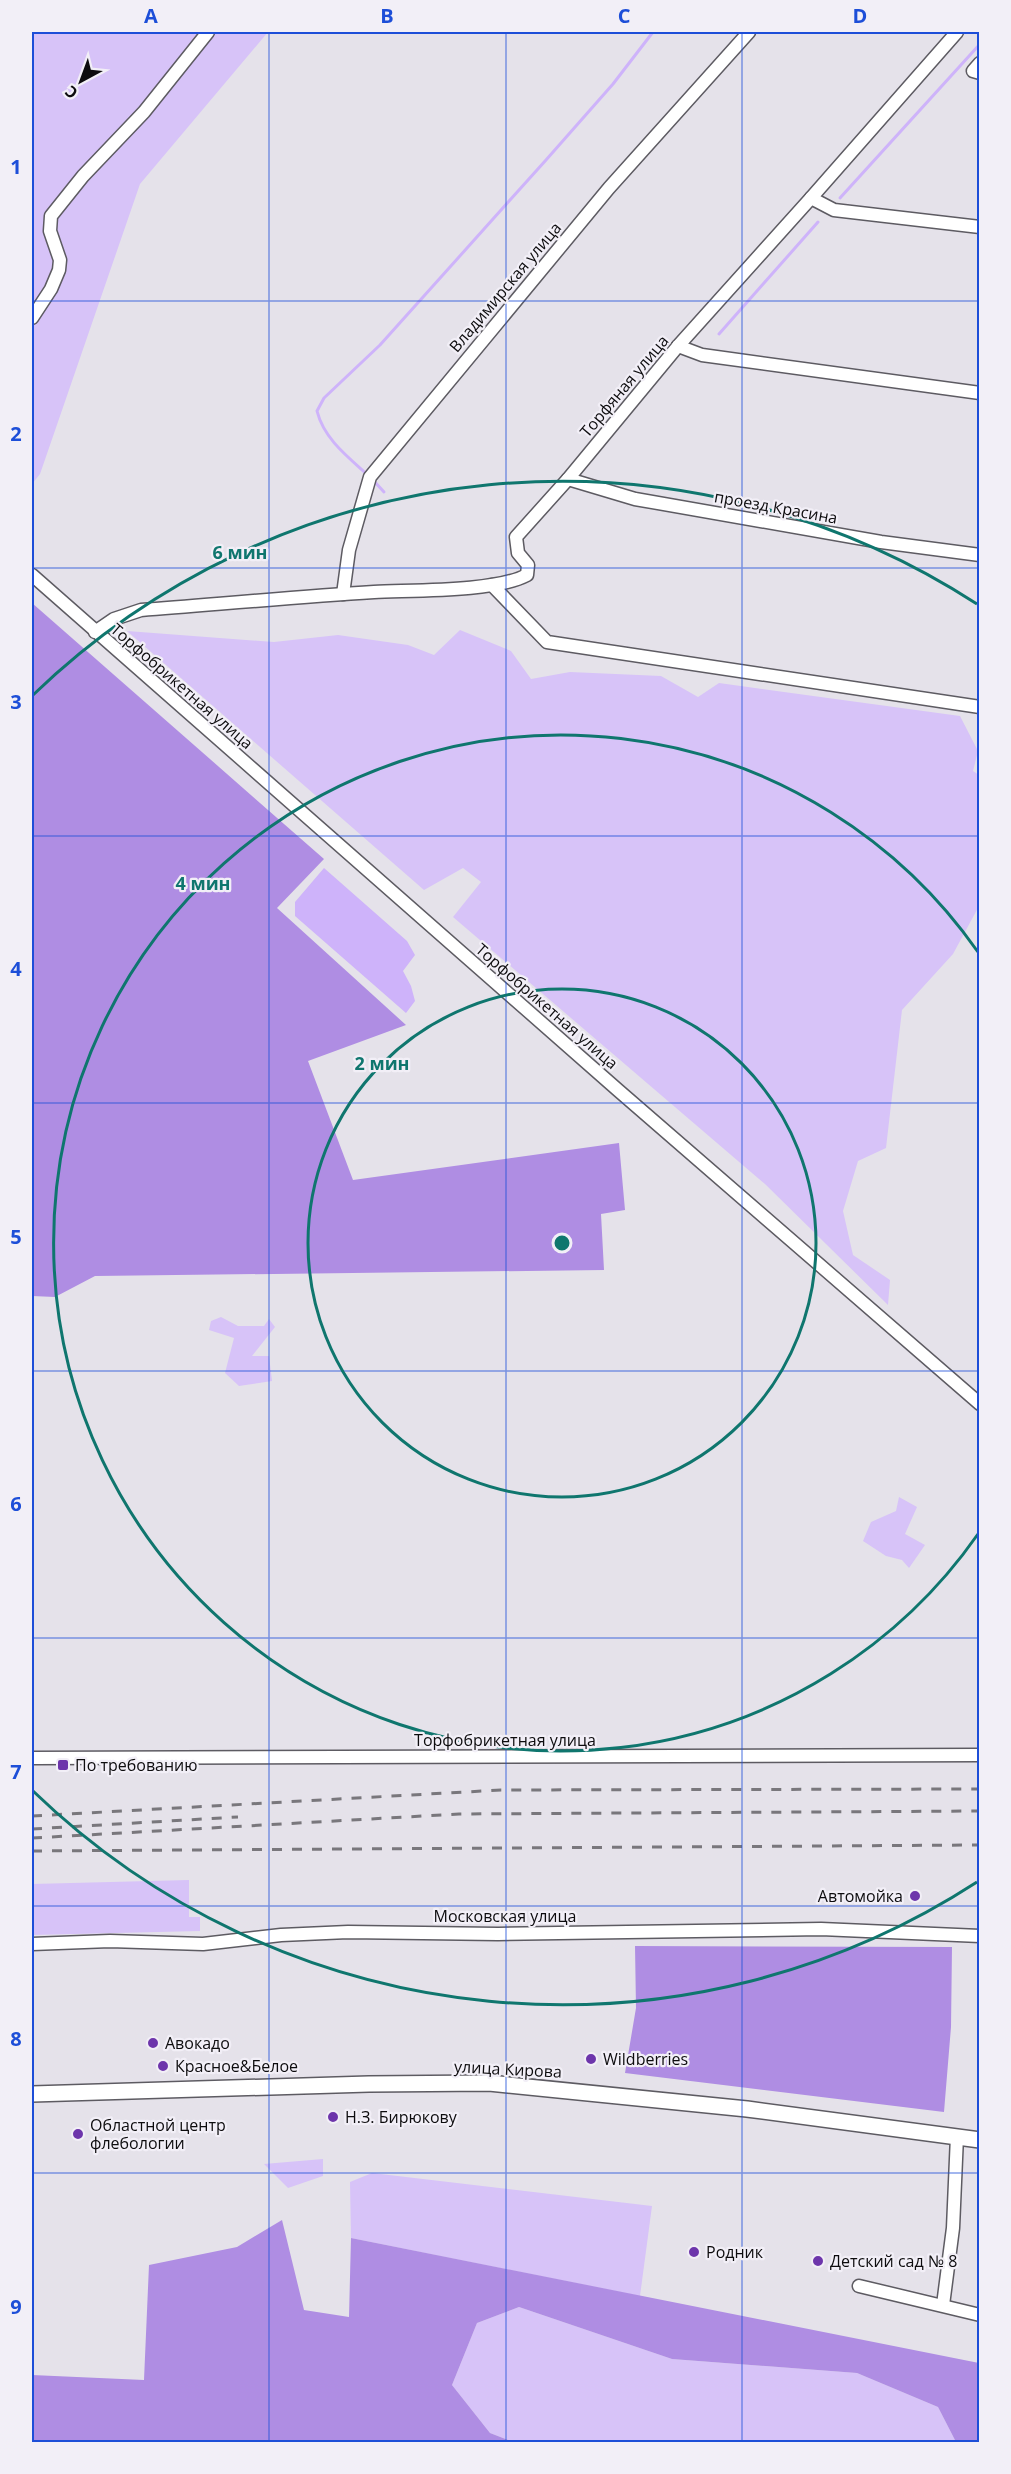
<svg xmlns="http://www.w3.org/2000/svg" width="1011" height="2474" viewBox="0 0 1011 2474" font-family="'Open Sans',sans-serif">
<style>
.green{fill:#d7c3f8}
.forest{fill:#af8de3}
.water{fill:#ceb3fa}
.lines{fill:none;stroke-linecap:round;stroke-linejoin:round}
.stream{stroke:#ceb3fa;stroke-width:3}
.minor-casing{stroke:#5d5b62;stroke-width:15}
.tertiary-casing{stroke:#5d5b62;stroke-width:18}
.minor{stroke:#fff;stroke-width:12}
.tertiary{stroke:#fff;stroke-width:15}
.rail{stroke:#79777c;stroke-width:3;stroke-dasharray:10 10;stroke-linecap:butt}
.grid{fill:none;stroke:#1d4ed8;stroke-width:1.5;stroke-opacity:0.55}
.ring{fill:none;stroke:#0f766e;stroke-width:3}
.poi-dot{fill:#6d35ab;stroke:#f2eff7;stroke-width:2}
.labels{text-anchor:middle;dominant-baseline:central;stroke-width:4.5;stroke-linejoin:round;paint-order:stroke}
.street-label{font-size:16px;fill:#0d0c0e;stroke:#f2eff7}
.poi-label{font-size:16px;fill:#0d0c0e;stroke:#f2eff7;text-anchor:start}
.centre{fill:#0f766e;stroke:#f2eff7;stroke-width:3}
.ring-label{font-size:18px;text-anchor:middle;font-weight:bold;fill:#0f766e;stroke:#f2eff7;stroke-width:4.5;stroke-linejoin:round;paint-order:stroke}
.neatline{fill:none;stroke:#1d4ed8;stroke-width:2}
.grid-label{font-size:20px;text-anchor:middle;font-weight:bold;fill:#1d4ed8}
</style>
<rect width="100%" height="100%" fill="#e5e2ea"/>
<g class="green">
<polygon points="32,32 268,32 140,184 40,474 32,484"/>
<polygon points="460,630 511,651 531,679 570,672 661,676 698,697 719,683 960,716 978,751 973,771 979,775 979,906 953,954 902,1010 886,1148 858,1161 843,1211 853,1255 890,1280 888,1305 765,1184 453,917 481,882 463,868 424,890 127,631 274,642 338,635 408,645 434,655"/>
<polygon points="221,1317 238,1326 264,1326 269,1319 275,1327 252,1356 269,1356 272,1381 239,1386 225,1373 234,1338 209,1330 211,1321"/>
<polygon points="899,1497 917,1507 905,1534 925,1545 909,1568 902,1560 886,1556 863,1541 871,1522 896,1511"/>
<polygon points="189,1880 189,1917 200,1917 200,1931 32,1935 32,1884"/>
<polygon points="323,2159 323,2176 288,2188 264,2164"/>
<polygon points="372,2173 652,2206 640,2296 351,2238 350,2182"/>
<polygon points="519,2307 672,2359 857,2373 938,2407 956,2442 513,2442 490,2433 452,2385 477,2323"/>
</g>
<g class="forest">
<polygon points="32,603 324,859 277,908 406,1025 308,1061 353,1180 619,1143 625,1210 601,1214 604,1270 95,1276 55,1297 32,1296"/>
<polygon points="635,1946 952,1947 951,2027 944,2112 625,2073 636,2008"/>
<polygon points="282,2220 304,2310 349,2317 351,2238 979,2363 979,2442 956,2442 938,2407 857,2373 672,2359 519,2307 477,2323 452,2385 490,2433 513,2442 32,2442 32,2375 144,2380 149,2265 237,2247"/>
</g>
<polygon class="water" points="324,868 407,941 415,955 403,971 411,986 415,1001 406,1013 295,916 295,902"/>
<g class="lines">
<g class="stream">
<polyline points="840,198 980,44"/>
<polyline points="719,334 818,222"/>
<path d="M369 476C348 457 324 439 317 411L324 398 380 345 546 160 613 84 653 32"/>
<polyline points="373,480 384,492"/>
</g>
<defs>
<g id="minor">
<polyline points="980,63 973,71 980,73"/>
<polyline points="811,198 957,32"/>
<polyline points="32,318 51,289 59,270 60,260 50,231 51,216 83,176 144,112 208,32"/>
<polyline points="678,346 702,355 980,393"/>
<polyline points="568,479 635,499 881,542 980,555"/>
<polyline points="32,575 619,1091 980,1404"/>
<polyline points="492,585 547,642 980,707"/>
<polyline points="343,594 349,550 370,477 609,188 749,32"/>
<path d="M95 632 114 619 141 610C219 604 296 597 374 592 412 590 495 592 527 575L528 565 518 553 516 537 568 479 678 346 811 198 834 210 980 227"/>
<polyline points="32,1758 980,1755"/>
<polyline points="32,1944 110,1941 203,1944 281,1935 348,1932 498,1934 821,1929 980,1936"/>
<polyline points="859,2286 980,2315"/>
<polyline points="943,2305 953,2228 957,2136"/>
</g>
<polyline id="tertiary" points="32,2094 369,2084 489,2083 747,2109 980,2140"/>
</defs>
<use href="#minor" class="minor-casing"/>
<use href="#tertiary" class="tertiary-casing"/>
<use href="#minor" class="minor"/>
<use href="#tertiary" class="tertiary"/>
<g class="rail">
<polyline points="32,1816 501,1790 980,1789"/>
<polyline points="32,1829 238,1817"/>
<polyline points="32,1838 459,1814 980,1811"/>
<polyline points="32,1851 980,1845"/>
</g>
</g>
<path class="grid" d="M269 32V2442M506 32V2442M742 32V2442M32 301H980M32 568H980M32 836H980M32 1103H980M32 1371H980M32 1638H980M32 1906H980M32 2173H980"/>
<g class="ring">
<circle cx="562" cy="1243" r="254"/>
<path d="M978 1534A508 508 0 1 1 978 952"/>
<path d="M977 1882A762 762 0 0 1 33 1791M33 695A762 762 0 0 1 977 604"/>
</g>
<g class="poi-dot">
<rect x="57" y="1759" width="12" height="12" rx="3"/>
<circle cx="915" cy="1896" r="6"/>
<circle cx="153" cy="2043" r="6"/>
<circle cx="591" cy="2059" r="6"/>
<circle cx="163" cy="2066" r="6"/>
<circle cx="333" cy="2117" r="6"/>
<circle cx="78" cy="2134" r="6"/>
<circle cx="694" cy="2252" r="6"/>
<circle cx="818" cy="2261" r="6"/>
</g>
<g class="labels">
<g class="street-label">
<text transform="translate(505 287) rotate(-50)">Владимирская улица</text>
<text transform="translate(624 386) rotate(-50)">Торфяная улица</text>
<text transform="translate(776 507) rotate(10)">проезд Красина</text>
<text transform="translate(182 686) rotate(41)">Торфобрикетная улица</text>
<text transform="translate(547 1006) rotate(41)">Торфобрикетная улица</text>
<text x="505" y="1740">Торфобрикетная улица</text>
<text x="505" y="1916">Московская улица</text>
<text transform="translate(508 2069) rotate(3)">улица Кирова</text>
</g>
<g class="poi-label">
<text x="75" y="1765">По требованию</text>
<text x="903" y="1896" text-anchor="end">Автомойка</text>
<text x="165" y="2043">Авокадо</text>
<text x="603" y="2059">Wildberries</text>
<text x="175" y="2066">Красное&amp;Белое</text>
<text x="345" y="2117">Н.З. Бирюкову</text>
<text x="90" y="2125">Областной центр<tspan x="90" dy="18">флебологии</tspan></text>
<text x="706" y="2252">Родник</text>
<text x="830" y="2261">Детский сад № 8</text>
</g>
</g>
<circle cx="562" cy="1243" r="9" class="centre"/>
<g class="ring-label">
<text x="240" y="559">6 мин</text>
<text x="203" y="890">4 мин</text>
<text x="382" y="1070">2 мин</text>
</g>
<rect width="1011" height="2474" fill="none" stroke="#f2eff7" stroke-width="66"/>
<g transform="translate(81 81) rotate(221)" stroke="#f2eff7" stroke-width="4.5" paint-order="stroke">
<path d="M0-4.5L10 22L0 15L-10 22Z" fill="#0d0c0e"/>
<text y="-9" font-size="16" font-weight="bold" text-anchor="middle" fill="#0d0c0e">С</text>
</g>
<rect x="33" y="33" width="945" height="2408" class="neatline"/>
<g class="grid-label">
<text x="151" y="23">A</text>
<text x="387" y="23">B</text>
<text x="624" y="23">C</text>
<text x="860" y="23">D</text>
<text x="16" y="174">1</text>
<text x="16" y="441">2</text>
<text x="16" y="709">3</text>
<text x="16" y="976">4</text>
<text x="16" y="1244">5</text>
<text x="16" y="1511">6</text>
<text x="16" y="1779">7</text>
<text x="16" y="2046">8</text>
<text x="16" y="2314">9</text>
</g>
</svg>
